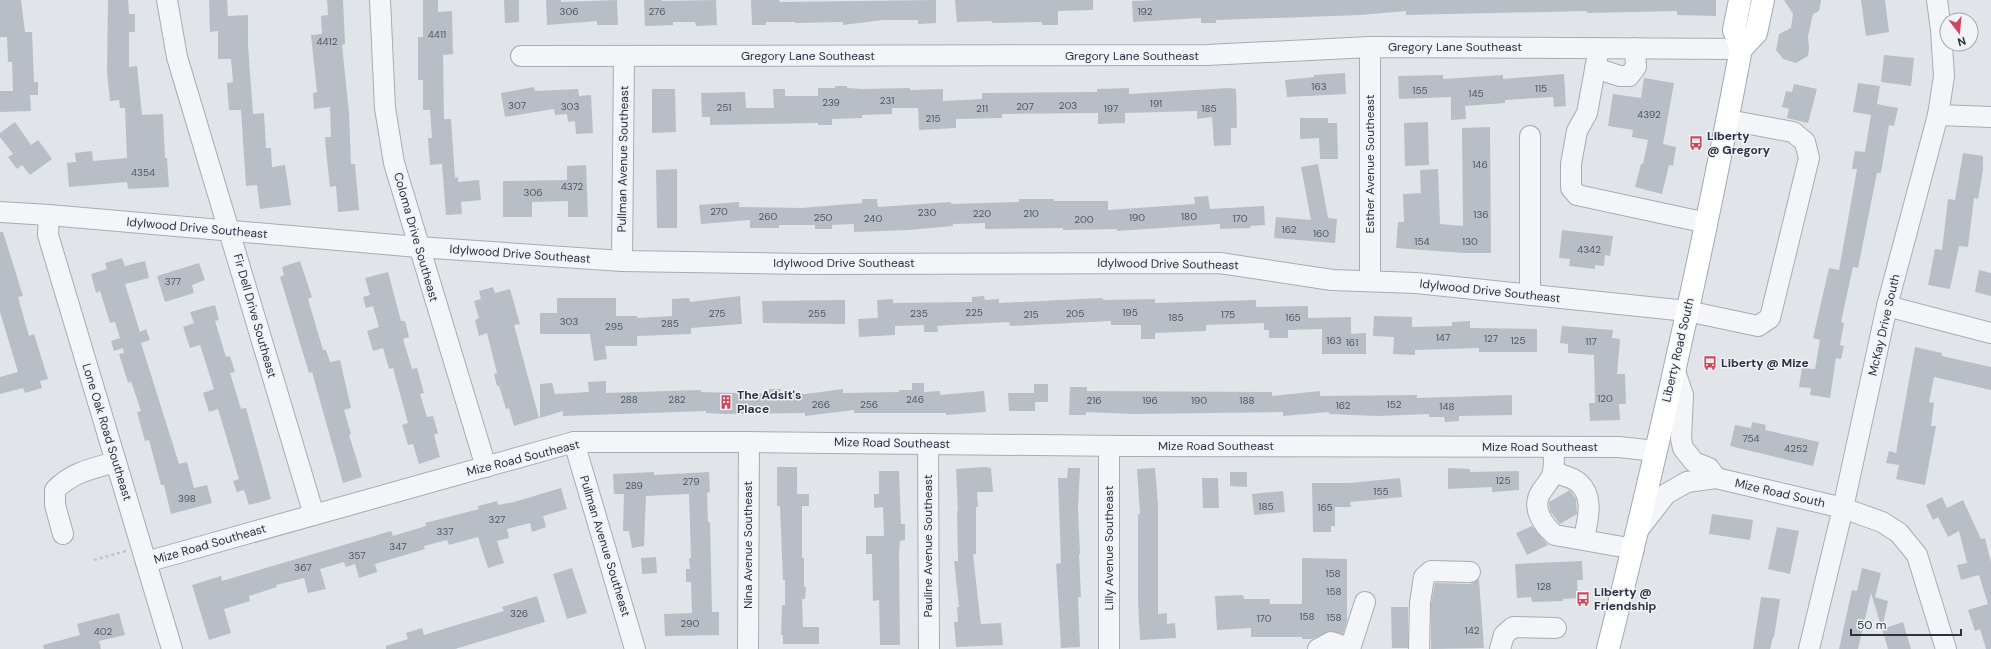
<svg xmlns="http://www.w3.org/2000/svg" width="1991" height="649" viewBox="0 0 1991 649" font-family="'DM Sans',sans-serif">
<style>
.building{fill:#b8bec6}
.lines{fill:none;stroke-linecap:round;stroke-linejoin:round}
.minor-casing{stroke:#a6acb4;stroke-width:22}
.major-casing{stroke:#a1a9b5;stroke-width:24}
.path{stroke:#bfc2c8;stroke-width:2.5;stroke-dasharray:3 3;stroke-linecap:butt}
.minor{stroke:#f4f5f8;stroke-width:20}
.major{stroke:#fff;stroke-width:22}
.labels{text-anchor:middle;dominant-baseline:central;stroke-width:3;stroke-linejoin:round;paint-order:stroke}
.number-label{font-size:10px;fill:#4e5562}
.street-label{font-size:12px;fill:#2a3241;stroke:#f1f3f7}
.poi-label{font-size:12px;font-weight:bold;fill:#2a3241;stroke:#f1f3f7;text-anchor:start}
</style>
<rect width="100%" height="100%" fill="#e1e5ea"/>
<g class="building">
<polygon points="0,0 21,0 25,32 32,32 34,82 38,82 38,95 30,95 31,111 0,112 0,91 13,91 12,62 8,62 7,37 0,37"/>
<polygon points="108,0 128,0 129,14 135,14 135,32 129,32 129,67 137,66 142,115 163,114 165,158 167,158 169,187 128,189 127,182 69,187 67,163 76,162 75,153 92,151 93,161 127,158 125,108 120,108 119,100 110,101 107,72"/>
<polygon points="209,0 227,0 228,16 248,15 248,45 253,114 264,113 266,148 271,148 272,167 285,165 291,205 260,209 257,185 246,186 241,110 229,110 227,83 233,82 231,59 218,59 218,31 210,32"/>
<polygon points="327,0 343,0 345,44 342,45 349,113 351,164 355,164 359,210 338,212 336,186 330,187 326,150 325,137 331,137 330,107 314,109 313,93 317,92 311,35 322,34 321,16 328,15"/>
<polygon points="423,0 438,0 438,12 452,11 453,54 443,55 444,119 451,119 455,178 458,177 458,182 479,180 481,200 461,202 462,214 446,215 442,164 430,165 428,138 432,138 430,110 423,110 423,80 418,80 418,37 423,37"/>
<polygon points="504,0 519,0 519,22 505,23"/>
<polygon points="546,0 561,0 561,2 617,0 618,25 597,25 597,21 547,25"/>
<polygon points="644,0 662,0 662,1 716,0 717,25 696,26 695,22 673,22 673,25 645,26"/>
<polygon points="751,0 779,0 780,2 936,0 936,23 918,24 918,20 883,20 843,25 843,22 795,23 795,22 766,22 766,25 752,25"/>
<polygon points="955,0 1093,0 1093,10 1058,11 1058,25 1042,25 1042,22 992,23 992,21 957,22"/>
<polygon points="1157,0 1716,0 1716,16 1677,15 1677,11 1587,13 1587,11 1406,15 1406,11 1360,15 1216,20 1216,23 1201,23 1201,18 1133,22 1132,1"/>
<polygon points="1784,0 1821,0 1819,11 1813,14 1808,36 1809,49 1808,56 1796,63 1783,59 1776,50 1779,34 1791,28 1793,14"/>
<polygon points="1861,0 1885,0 1889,32 1866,36"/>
<polygon points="1884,55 1914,58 1911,86 1881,82"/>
<polygon points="1345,73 1346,94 1287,97 1285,80 1314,77 1314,75"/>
<polygon points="1564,74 1566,106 1554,107 1553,97 1505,100 1505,103 1465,106 1466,119 1451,120 1451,97 1399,99 1398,76 1443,75 1443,79 1503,75 1503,79"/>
<polygon points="1644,78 1674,83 1663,144 1676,147 1673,166 1669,165 1662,194 1635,187 1641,164 1643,164 1648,140 1632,137 1633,130 1608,126 1613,94 1641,98"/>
<polygon points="1858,83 1880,86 1877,104 1898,108 1894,126 1889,125 1881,173 1877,173 1858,268 1853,267 1841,322 1844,323 1840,345 1844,346 1841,359 1836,358 1830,398 1810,395 1811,388 1799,387 1802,368 1815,369 1820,340 1813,338 1829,268 1839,270 1857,169 1852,169 1855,151 1865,152 1871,115 1853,112"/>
<polygon points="1794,84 1817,89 1808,123 1787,118 1789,109 1782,107 1786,91 1792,92"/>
<polygon points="835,86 847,86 847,88 862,89 910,88 910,90 943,89 943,101 982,99 982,93 1097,92 1097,89 1129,88 1129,94 1229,88 1236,89 1237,128 1231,128 1231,145 1214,146 1212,117 1197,119 1197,111 1125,113 1125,123 1098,124 1098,113 1002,114 1002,118 956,119 956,128 919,130 918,108 892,108 892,114 862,115 862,118 832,119 832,125 818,125 818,123 710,125 710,117 702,117 701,93 745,92 746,108 774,108 773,89 785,89 785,96 818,96 818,88 835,88"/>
<polygon points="534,87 535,91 578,89 579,96 591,95 593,133 576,134 575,121 568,122 567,114 555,115 554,109 505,117 501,93"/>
<polygon points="652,89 675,89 676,132 652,133"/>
<polygon points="1300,118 1328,118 1328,123 1337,123 1338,159 1320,159 1319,138 1300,139"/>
<polygon points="15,122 31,145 38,140 52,159 30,175 22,165 17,169 8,157 13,154 0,137 0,133"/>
<polygon points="1428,122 1429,165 1405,166 1404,123"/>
<polygon points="1490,127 1491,253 1464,253 1396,248 1398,222 1404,222 1403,194 1421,193 1420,170 1438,169 1440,224 1463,226 1462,128"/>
<polygon points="1963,153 1983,156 1983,170 1978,199 1974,198 1968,247 1959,246 1950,289 1928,285 1935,249 1942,250 1948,199 1955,200"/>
<polygon points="1318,164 1328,218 1337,219 1335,243 1274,238 1276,217 1311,220 1301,167"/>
<polygon points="586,165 588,217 568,217 568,201 532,202 532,217 503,217 503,181 567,180 567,166"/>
<polygon points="677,169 677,228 657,228 656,170"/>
<polygon points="1208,196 1210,209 1264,206 1265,225 1250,226 1251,228 1220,229 1220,224 1117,231 1117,229 1063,230 1063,228 985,229 985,223 953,224 953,226 908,230 854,232 854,224 832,225 832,229 815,229 815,225 779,225 779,228 750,228 750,220 701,224 699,205 739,202 739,207 802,208 862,203 862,199 877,199 878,207 951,202 951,204 1019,202 1019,199 1054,199 1054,201 1108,201 1108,210 1195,204 1194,197"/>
<polygon points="1562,230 1613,236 1610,256 1605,255 1604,266 1595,265 1595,269 1569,266 1570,259 1559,258"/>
<polygon points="0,232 3,232 23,296 18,297 29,336 34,334 48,379 40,381 42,388 25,393 23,388 0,394 0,377 18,372 0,312"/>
<polygon points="122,258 125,266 145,261 149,278 125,284 140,332 146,329 150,340 141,343 179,464 187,462 194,488 207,485 212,503 171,514 164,485 161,485 149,440 145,441 137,412 141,411 131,381 128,383 119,354 124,353 123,348 114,351 111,341 120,338 115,322 110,323 100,291 96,293 91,274 107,269 105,263"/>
<polygon points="300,261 312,297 308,299 323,350 326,350 330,362 340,360 351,408 344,410 351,434 349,435 362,477 343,483 312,372 309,373 280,277 284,275 282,267"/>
<polygon points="199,263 205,280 192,285 194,293 165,302 157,276"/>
<polygon points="1979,270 1991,273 1991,296 1975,292"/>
<polygon points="388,272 401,321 405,321 409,337 403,339 412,369 417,368 424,393 420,394 427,417 433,416 438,433 434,435 440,457 419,464 413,444 408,445 402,425 408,423 393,368 389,369 383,348 373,351 367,331 379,327 373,306 366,308 363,297 370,295 365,278"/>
<polygon points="493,287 495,293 510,289 520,324 514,325 539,418 514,426 509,408 506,409 499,386 497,386 494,374 497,373 487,333 479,336 475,320 479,318 474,301 481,299 479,291"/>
<polygon points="740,296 742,324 691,328 691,334 637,336 637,346 605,346 607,359 594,361 590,334 540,334 540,313 557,313 557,298 616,298 616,316 637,316 637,318 672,316 672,299 689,298 690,302"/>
<polygon points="984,296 985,300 999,299 999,303 1103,298 1103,300 1155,299 1155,303 1256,300 1256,307 1308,306 1308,318 1351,317 1351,334 1366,333 1366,354 1322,354 1322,329 1288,330 1288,338 1269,338 1269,330 1264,330 1264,323 1206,325 1206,331 1155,333 1155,339 1141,339 1141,325 1111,325 1111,321 1010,326 1009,322 948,325 937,326 938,332 924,332 924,325 895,326 895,335 859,337 858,319 878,318 877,300 893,299 893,303 972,302 972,297"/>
<polygon points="845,300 845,324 763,323 762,301"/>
<polygon points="215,305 219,320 215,321 226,357 230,356 235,372 230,373 241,409 246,408 271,499 249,505 244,490 237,492 233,481 239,479 218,409 209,412 203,393 214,389 200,345 190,348 183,327 194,323 190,312"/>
<polygon points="1374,316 1412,317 1412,327 1452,326 1452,322 1470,321 1470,328 1537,329 1537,352 1479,352 1479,348 1415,350 1415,355 1393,354 1394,337 1373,336"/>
<polygon points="1562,326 1613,330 1612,338 1620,339 1617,374 1625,374 1626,404 1619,404 1620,420 1590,421 1589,403 1595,403 1594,355 1568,353 1568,344 1560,343"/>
<polygon points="1915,347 1942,353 1942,356 1991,367 1991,390 1934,377 1929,402 1934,403 1931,426 1936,426 1925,485 1896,479 1899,465 1886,463 1889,451 1896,453"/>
<polygon points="606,381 606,393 701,390 701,392 769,394 769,389 781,389 780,394 806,394 843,389 843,393 899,392 899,390 912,390 912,383 924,383 924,392 940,391 940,395 984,391 986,412 946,415 946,413 854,413 854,410 805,416 805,413 722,414 706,413 706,411 563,416 563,411 540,418 540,384 552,383 555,394 589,392 588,382"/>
<polygon points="1034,384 1048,384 1048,402 1035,402 1035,411 1009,411 1008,393 1034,393"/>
<polygon points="1070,387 1087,387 1087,391 1272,392 1272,396 1320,391 1320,396 1417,395 1417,398 1512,395 1512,415 1459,416 1459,421 1445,422 1444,417 1429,417 1429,414 1378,416 1329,414 1329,412 1283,416 1283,412 1133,414 1086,412 1086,415 1069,415"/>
<polygon points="1752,422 1766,425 1765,430 1819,442 1813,466 1730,446 1735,425 1751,428"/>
<polygon points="777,467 797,467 797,494 809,494 809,506 802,506 802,558 804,558 804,587 806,587 805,599 802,599 803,627 819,627 819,644 783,644 783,635 781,635 782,605 785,605 785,580 783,580 780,506 777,506"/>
<polygon points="984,467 991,468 993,492 977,492 978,507 976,507 976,554 973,554 980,617 981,624 1001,623 1003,645 956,647 954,622 958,622 957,607 959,607 954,561 958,561 957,511 958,511 956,469"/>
<polygon points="1068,468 1080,468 1078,508 1080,554 1079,554 1081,597 1078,597 1080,647 1061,648 1056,564 1061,563 1058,478 1067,478"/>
<polygon points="1155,468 1158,505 1158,614 1167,613 1167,624 1175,623 1176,638 1140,640 1138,600 1138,514 1140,514 1137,469"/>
<polygon points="1448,468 1470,469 1470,472 1519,471 1519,490 1492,492 1492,487 1448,489"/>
<polygon points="879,471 899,471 901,524 905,524 905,540 900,541 899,553 900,645 880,645 879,600 873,601 872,554 866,554 866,536 884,536 883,507 874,508 874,494 879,494"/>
<polygon points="654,472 654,475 709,472 710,492 707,493 708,522 710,522 712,612 719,612 719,635 665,636 664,614 692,613 691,582 686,582 686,569 690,569 689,558 691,558 689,494 646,496 644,546 632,548 629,531 623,531 624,494 614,494 613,474"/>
<polygon points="1230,472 1247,472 1247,487 1230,486"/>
<polygon points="1202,478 1218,478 1219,508 1203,508"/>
<polygon points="1400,478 1402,497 1350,502 1351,507 1335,507 1335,526 1331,526 1331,532 1313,532 1312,483 1350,483"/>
<polygon points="561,488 567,509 543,516 546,527 532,532 530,523 507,529 509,538 497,541 504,563 488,568 478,537 449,545 447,540 424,546 425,549 375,564 377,572 359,578 355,564 346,567 344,562 320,569 326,589 308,593 304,578 276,585 277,587 249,596 250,601 224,609 231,633 209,640 192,585 221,576 222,581 391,531 393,536 426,526 425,523 479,509 478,506 497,501 498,505 514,502"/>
<polygon points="1570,490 1576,499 1577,514 1560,524 1550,511 1549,502"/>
<polygon points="1283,491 1285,512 1254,515 1252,494"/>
<polygon points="1942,497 1947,508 1963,500 1981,539 1985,538 1991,562 1991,649 1986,649 1980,629 1975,631 1968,610 1988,604 1979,575 1961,580 1957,565 1967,563 1959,531 1948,537 1938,517 1933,520 1926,505"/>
<polygon points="1712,514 1753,520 1750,540 1709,534"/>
<polygon points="1532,526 1548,545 1527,555 1516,533"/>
<polygon points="1777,527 1799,531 1790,574 1768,569"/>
<polygon points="656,557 657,573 642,574 641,558"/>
<polygon points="1302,558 1347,559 1347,621 1343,634 1330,631 1312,639 1302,639 1302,637 1251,637 1251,628 1217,630 1215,596 1243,595 1244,599 1270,599 1270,604 1302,604"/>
<polygon points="1582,561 1583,580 1577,580 1578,598 1563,599 1563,601 1532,602 1531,597 1517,598 1515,564"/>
<polygon points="572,568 587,613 567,619 553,574"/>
<polygon points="1862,568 1881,573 1875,597 1888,601 1882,629 1903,622 1911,649 1888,649 1871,593 1858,649 1839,649 1852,590 1857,591"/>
<polygon points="1479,579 1484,648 1431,649 1431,604 1435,583 1470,584"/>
<polygon points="537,596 545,622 455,649 386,649 386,646 408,639 406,633 422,628 424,635 453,626 504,611 502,607"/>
<polygon points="1761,597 1780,599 1774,637 1773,637 1770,649 1753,649"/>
<polygon points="1391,607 1408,607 1408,648 1392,648"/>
<polygon points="119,613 125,635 99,641 101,649 44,649 43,645 80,635 77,624"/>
</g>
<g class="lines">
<defs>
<g id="minor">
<polyline points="167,0 177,57 314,515"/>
<polyline points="380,0 385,108 394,163 486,467"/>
<polyline points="1599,48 1587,113 1577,131 1571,164 1571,188 1577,195 1707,223"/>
<polyline points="521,56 1207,55 1370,47 1741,49"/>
<polyline points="1595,68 1620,76 1629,76 1636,67 1635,48"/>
<polyline points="1938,115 1991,117"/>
<polyline points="1530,136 1530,295"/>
<polyline points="0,212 49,215 418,247 622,261 808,264 1220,263 1332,280 1416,283 1687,311 1758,326 1770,318 1809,158 1805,142 1793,132 1728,120"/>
<polyline points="49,215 48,235 172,649"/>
<polyline points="622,261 624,56"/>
<polyline points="1370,280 1370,47"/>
<polyline points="1887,306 1991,333"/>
<polyline points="1674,368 1683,395 1681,439 1683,448 1694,462 1709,468 1716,478"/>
<polyline points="574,442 635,649"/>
<polyline points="928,444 929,649"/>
<path d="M1554 447C1553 454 1555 464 1553 471 1552 480 1545 485 1541 492 1531 508 1543 525 1555 535L1634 549"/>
<path d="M1553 472C1561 475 1573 477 1579 483 1595 498 1587 521 1584 539"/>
<polyline points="1639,529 1666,494 1687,482 1716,478 1843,508 1882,522 1899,533 1917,555 1946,649"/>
<path d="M63 534 55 505V490C72 472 94 468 116 462"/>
<polyline points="146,562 574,442 749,442 1121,446 1619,447 1655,451"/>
<polyline points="748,649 749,442"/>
<polyline points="1109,649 1109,446"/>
<polyline points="1318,649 1331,642 1350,648"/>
<polyline points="1350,649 1365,602"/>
<polyline points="1419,649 1420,603 1424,577 1431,571 1470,572"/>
<polyline points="1500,649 1504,635 1513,627 1556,628"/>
<polyline points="1809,649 1843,508 1887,306 1938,115 1944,76 1941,30 1937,0"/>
</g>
<g id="major">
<polyline points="1740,0 1734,30 1741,49"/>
<path d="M1608 649C1658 450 1703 250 1741 49L1756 33 1763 0"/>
</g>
</defs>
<use href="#minor" class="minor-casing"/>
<use href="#major" class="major-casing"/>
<polyline class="path" points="94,560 126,551"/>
<use href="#minor" class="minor"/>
<use href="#major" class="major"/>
</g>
<defs>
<symbol id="bus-bare" viewBox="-9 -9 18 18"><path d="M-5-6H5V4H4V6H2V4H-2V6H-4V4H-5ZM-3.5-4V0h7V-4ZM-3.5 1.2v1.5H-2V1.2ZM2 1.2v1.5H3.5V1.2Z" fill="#cd485c" stroke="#f1f3f7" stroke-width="2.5" paint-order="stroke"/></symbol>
<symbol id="building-bare" viewBox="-9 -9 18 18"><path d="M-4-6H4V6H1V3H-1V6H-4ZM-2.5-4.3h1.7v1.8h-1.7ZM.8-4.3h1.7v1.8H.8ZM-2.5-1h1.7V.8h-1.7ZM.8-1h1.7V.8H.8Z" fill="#cd485c" stroke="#f1f3f7" stroke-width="2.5" paint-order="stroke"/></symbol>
</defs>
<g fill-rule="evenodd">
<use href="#bus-bare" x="1686" y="133" width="20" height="20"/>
<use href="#bus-bare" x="1700" y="353" width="20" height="20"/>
<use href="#building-bare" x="716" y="392" width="20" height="20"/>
<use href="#bus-bare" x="1573" y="589" width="20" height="20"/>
</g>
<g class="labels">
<g class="number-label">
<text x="569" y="11">306</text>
<text x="657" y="11">276</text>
<text x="1145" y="11">192</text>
<text x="437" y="34">4411</text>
<text x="327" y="41">4412</text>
<text x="1319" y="86">163</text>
<text x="1541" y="88">115</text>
<text x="1420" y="90">155</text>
<text x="1476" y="93">145</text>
<text x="887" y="100">231</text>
<text x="831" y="102">239</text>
<text x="1156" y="103">191</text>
<text x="517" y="105">307</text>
<text x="1068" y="105">203</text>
<text x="570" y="106">303</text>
<text x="1025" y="106">207</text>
<text x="724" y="107">251</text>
<text x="982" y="108">211</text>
<text x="1111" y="108">197</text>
<text x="1209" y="108">185</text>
<text x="1649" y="114">4392</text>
<text x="933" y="118">215</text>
<text x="1480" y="164">146</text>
<text x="143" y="172">4354</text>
<text x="572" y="186">4372</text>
<text x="533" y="192">306</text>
<text x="719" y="211">270</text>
<text x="927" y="212">230</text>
<text x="982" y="213">220</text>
<text x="1031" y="213">210</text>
<text x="1481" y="214">136</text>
<text x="768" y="216">260</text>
<text x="1189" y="216">180</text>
<text x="823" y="217">250</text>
<text x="1137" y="217">190</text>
<text x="873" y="218">240</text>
<text x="1240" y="218">170</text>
<text x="1084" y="219">200</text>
<text x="1289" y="229">162</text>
<text x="1321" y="233">160</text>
<text x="1422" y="241">154</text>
<text x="1470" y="241">130</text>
<text x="1589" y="249">4342</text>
<text x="173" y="281">377</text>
<text x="974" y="312">225</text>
<text x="1130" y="312">195</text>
<text x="717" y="313">275</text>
<text x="817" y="313">255</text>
<text x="919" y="313">235</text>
<text x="1075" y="313">205</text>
<text x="1031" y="314">215</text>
<text x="1228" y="314">175</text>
<text x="1176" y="317">185</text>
<text x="1293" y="317">165</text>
<text x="569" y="321">303</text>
<text x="670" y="323">285</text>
<text x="614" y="326">295</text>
<text x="1443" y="337">147</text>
<text x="1491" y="338">127</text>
<text x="1334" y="340">163</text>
<text x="1518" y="340">125</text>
<text x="1591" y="341">117</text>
<text x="1352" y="342">161</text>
<text x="1605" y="398">120</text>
<text x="629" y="399">288</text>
<text x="677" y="399">282</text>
<text x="915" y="399">246</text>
<text x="1094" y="400">216</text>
<text x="1150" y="400">196</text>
<text x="1199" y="400">190</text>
<text x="1247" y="400">188</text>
<text x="821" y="404">266</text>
<text x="869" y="404">256</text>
<text x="1394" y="404">152</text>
<text x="1343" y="405">162</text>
<text x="1447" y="406">148</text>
<text x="1751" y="438">754</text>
<text x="1796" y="448">4252</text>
<text x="1503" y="480">125</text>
<text x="691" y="481">279</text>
<text x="634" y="485">289</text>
<text x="1381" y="491">155</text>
<text x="187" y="498">398</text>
<text x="1266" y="506">185</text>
<text x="1325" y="507">165</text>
<text x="497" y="519">327</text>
<text x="445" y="531">337</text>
<text x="398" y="546">347</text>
<text x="357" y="555">357</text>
<text x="303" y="567">367</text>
<text x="1333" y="573">158</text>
<text x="1544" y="586">128</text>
<text x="1334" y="591">158</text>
<text x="519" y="613">326</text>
<text x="1307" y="616">158</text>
<text x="1334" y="617">158</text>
<text x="1264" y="618">170</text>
<text x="690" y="623">290</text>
<text x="1472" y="630">142</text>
<text x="103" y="631">402</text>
</g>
<g class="street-label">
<text x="1455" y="47">Gregory Lane Southeast</text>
<text x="808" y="56">Gregory Lane Southeast</text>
<text x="1132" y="56">Gregory Lane Southeast</text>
<text transform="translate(623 159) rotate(-89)">Pullman Avenue Southeast</text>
<text transform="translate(1370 164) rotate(-90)">Esther Avenue Southeast</text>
<text transform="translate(197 228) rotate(5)">Idylwood Drive Southeast</text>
<text transform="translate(416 237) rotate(74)">Coloma Drive Southeast</text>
<text transform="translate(520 254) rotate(4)">Idylwood Drive Southeast</text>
<text x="844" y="263">Idylwood Drive Southeast</text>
<text transform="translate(1168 264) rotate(1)">Idylwood Drive Southeast</text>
<text transform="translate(1490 291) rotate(6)">Idylwood Drive Southeast</text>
<text transform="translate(255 316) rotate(74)">Fir Dell Drive Southeast</text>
<text transform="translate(1884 325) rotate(-77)">McKay Drive South</text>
<text transform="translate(1678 350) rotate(-77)">Liberty Road South</text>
<text transform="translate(107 432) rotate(73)">Lone Oak Road Southeast</text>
<text transform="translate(892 443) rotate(1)">Mize Road Southeast</text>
<text x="1216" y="446">Mize Road Southeast</text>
<text x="1540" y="447">Mize Road Southeast</text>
<text transform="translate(523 458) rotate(-14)">Mize Road Southeast</text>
<text transform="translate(1780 493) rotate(13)">Mize Road South</text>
<text transform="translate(210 544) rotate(-16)">Mize Road Southeast</text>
<text transform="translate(748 545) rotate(-90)">Nina Avenue Southeast</text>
<text transform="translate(605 546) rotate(73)">Pullman Avenue Southeast</text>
<text transform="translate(928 546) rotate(-90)">Pauline Avenue Southeast</text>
<text transform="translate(1109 548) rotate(-90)">Lilly Avenue Southeast</text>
</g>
<g class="poi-label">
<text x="1707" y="136">Liberty<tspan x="1707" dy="14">@ Gregory</tspan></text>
<text x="1721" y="363">Liberty @ Mize</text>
<text x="737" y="395">The Adsit's<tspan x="737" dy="14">Place</tspan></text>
<text x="1594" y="592">Liberty @<tspan x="1594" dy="14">Friendship</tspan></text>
</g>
</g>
<g transform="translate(1959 32) rotate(164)"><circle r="19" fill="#f1f3f7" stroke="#a1a6ae"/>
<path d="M0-3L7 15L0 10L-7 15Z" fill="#cd485c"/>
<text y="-6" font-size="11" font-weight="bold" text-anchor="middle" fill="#2a3241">N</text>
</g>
<path d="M1851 629v6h110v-6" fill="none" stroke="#2a3241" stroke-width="2"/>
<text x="1857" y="629" font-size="12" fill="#2a3241" stroke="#f1f3f7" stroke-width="3" paint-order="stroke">50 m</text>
</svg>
